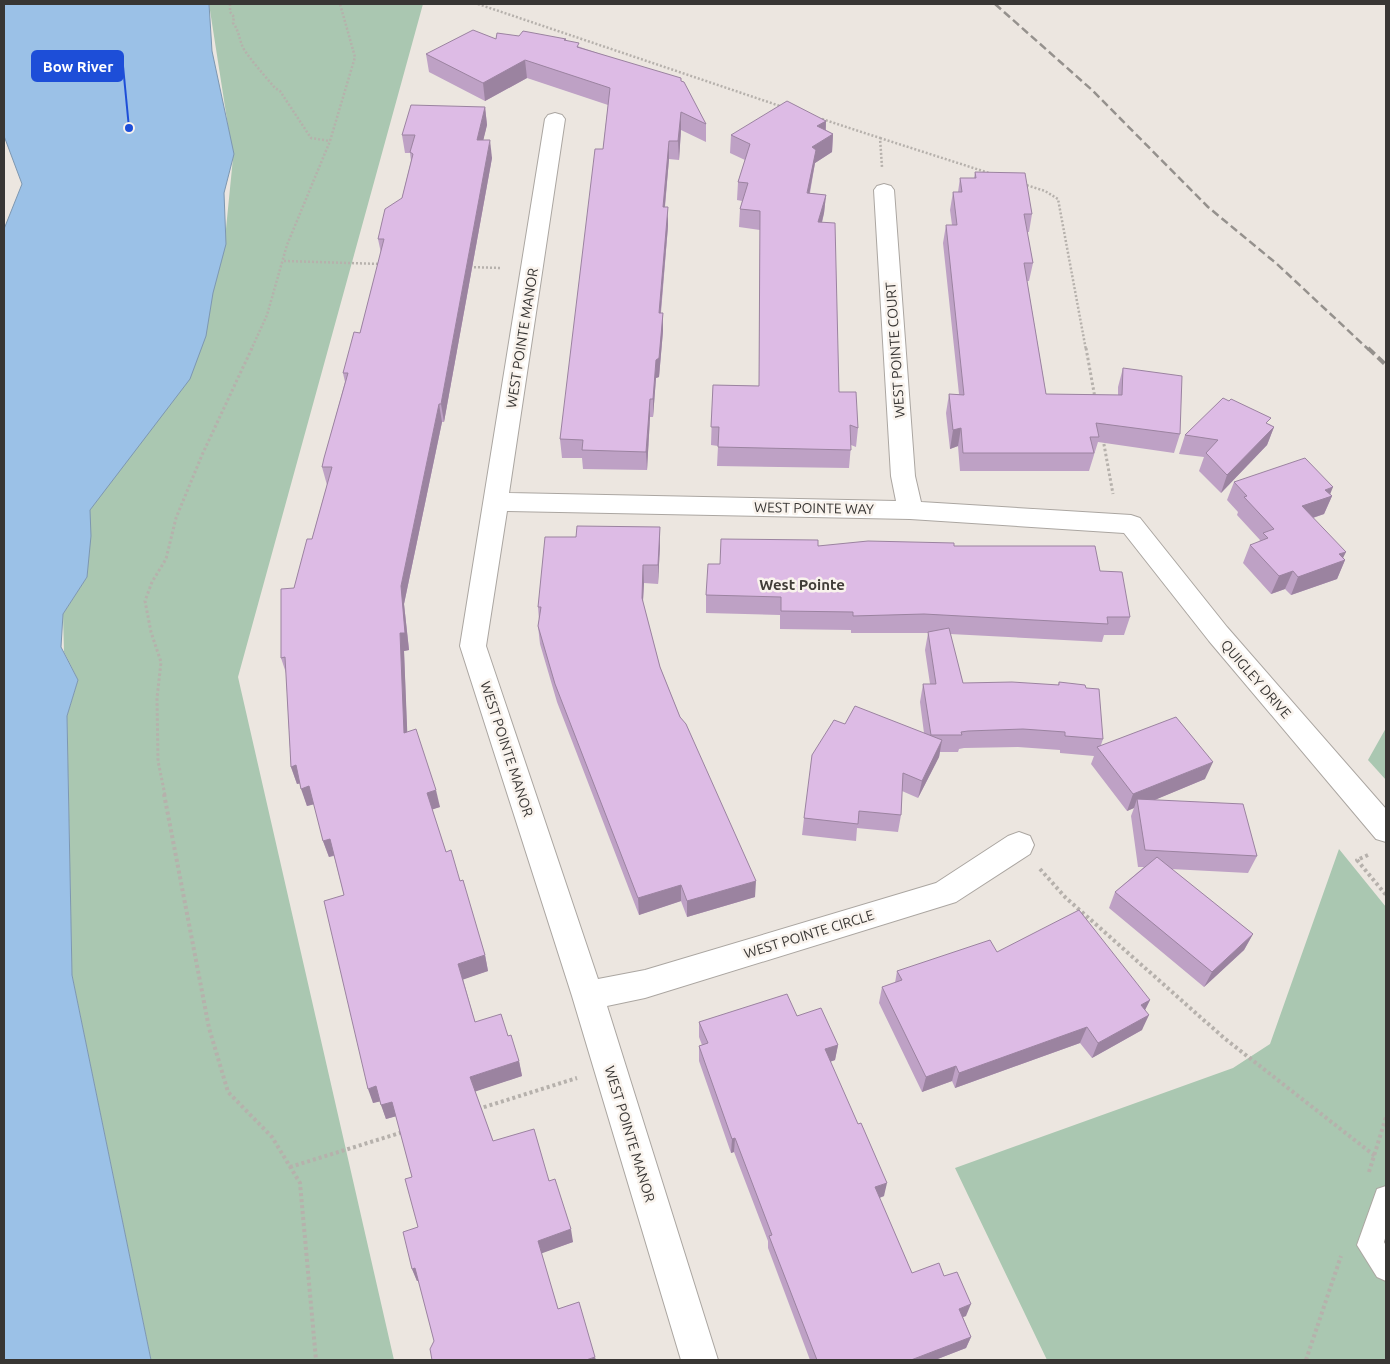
<svg xmlns="http://www.w3.org/2000/svg" width="1390" height="1364" viewBox="0 0 1390 1364" font-family="Ubuntu,sans-serif">
<style>
.green{fill:#aac7b1}
.water{fill:#9bc1e7;stroke:#7d97b1}
.lines{fill:none;stroke-linecap:round;stroke-linejoin:round}
.lane-casing{stroke:#aba6a1;stroke-width:2}
.street-casing{stroke:#aba6a1;stroke-width:2}
.path-far2{stroke:#b6b1ac;stroke-width:2.5;stroke-dasharray:2 2;stroke-linecap:butt}
.path-far1{stroke:#b6b1ac;stroke-width:3;stroke-dasharray:2.5 2.5;stroke-linecap:butt}
.path{stroke:#b6b1ac;stroke-width:4;stroke-dasharray:3 3;stroke-linecap:butt}
.lane{fill:#fff;fill-rule:evenodd}
.street{fill:#fff;fill-rule:evenodd}
.rail-far1{stroke:#95918d;stroke-width:2.5;stroke-dasharray:8 4;stroke-linecap:butt}
.rail{stroke:#95918d;stroke-width:4;stroke-dasharray:9 4.5;stroke-linecap:butt}
.wall{fill:#bea1c5}
.shaded-wall{fill:#9b83a0}
.building{fill:#ddbbe5;stroke:#9b83a0}
.labels{text-anchor:middle;dominant-baseline:central;stroke-width:5;stroke-linejoin:round;paint-order:stroke}
.street-label{font-size:14px;fill:#383634;stroke:#f9f3ed}
.neighbourhood-label{font-size:15px;font-weight:bold;fill:#413d38;stroke:#f9f3ed}
.leader{fill:none;stroke:#1d4ed8;stroke-width:2}
.callout-dot{fill:#1d4ed8;stroke:#f9f3ed;stroke-width:2}
.callout{fill:#1d4ed8;stroke:#1d4ed8;stroke-width:2}
.callout-label{font-size:15px;text-anchor:middle;font-weight:bold;fill:#fff}
</style>
<rect width="100%" height="100%" fill="#ece6e0"/>
<g class="green">
<polygon points="209,4 423,4 238,677 394,1360 151,1360 72,975 67,716 78,680 64,652 63,614 87,577 90,510 224,249 233,158"/>
<polygon points="1386,728 1386,780 1368,760"/>
<polygon points="1339,849 1386,907 1386,1360 1047,1360 955,1168 1233,1068 1270,1044"/>
</g>
<polygon class="water" points="4,4 209,4 212,51 234,154 224,193 226,244 213,293 206,336 190,379 90,510 91,536 87,577 63,614 61,647 78,680 67,716 72,975 151,1360 4,1360 4,229 22,184 4,136"/>
<g class="lines">
<defs>
<polygon id="lane" points="1386,1186 1386,1235 1384,1242 1386,1246 1386,1281 1377,1277 1357,1245 1377,1189"/>
<polygon id="street" points="555,113 562,115 565,119 509,493 896,501 891,476 874,190 877,186 884,184 891,186 894,190 915,476 921,502 1131,515 1140,518 1227,627 1386,809 1386,842 1376,839 1209,641 1124,533 910,519 507,511 486,646 598,979 645,970 936,883 1008,836 1019,832 1030,836 1034,845 1030,854 956,902 645,998 607,1006 718,1360 681,1360 572,996 460,646 545,119 548,115"/>
</defs>
<use href="#lane" class="lane-casing"/>
<use href="#street" class="street-casing"/>
<g class="path-far2">
<path d="M230 4V12L234 17 233 23C240 32 239 42 245 51 254 64 265 76 275 88L280 91 311 138 330 141"/>
<polyline points="478,4 783,107"/>
<polyline points="822,119 880,138 882,167"/>
<polyline points="880,138 989,173"/>
<polyline points="1023,184 1045,191 1058,199 1086,350"/>
<polyline points="284,261 381,264"/>
<polyline points="470,267 501,268"/>
<polyline points="251,350 267,315 287,245 330,141 355,57 340,4"/>
</g>
<g class="path-far1">
<polyline points="1086,348 1095,398"/>
<polyline points="1103,439 1113,494"/>
<polyline points="165,795 158,761 157,698 161,662 151,632 145,601 152,582 166,559 176,518 202,455 252,348"/>
</g>
<g class="path">
<polyline points="164,794 209,1028 228,1092 272,1137 300,1183 316,1360"/>
<polyline points="1368,855 1357,860 1386,895"/>
<polyline points="1040,869 1065,897 1224,1038 1375,1156"/>
<polyline points="478,1109 577,1078"/>
<polyline points="290,1167 403,1132"/>
<polyline points="1369,1172 1386,1117"/>
<polyline points="1306,1360 1341,1256"/>
</g>
<use href="#lane" class="lane"/>
<use href="#street" class="street"/>
<polyline class="rail-far1" points="995,4 1092,90 1208,207 1277,264 1369,350"/>
<polyline class="rail" points="1368,348 1386,365"/>
</g>
<g class="wall">
<polygon points="519,36 566,39 566,41 580,47 681,81 706,124 706,142 681,130 679,160 669,159 665,207 668,226 661,313 663,313 663,331 659,377 656,378 653,417 650,417 647,470 583,469 582,458 562,458 560,439 603,149 608,105 527,78 485,101 429,72 426,54 496,39"/>
<polygon points="485,107 487,125 483,140 492,158 444,422 442,422 404,604 409,650 404,651 407,732 440,807 432,809 446,852 460,881 485,955 488,971 463,979 475,1022 508,1036 519,1061 522,1076 475,1091 493,1141 549,1181 573,1242 541,1253 558,1309 595,1357 434,1341 419,1281 417,1281 412,1269 418,1227 412,1177 396,1116 386,1119 380,1101 373,1103 344,895 334,856 329,857 323,841 314,804 307,806 300,783 297,784 291,767 286,673 281,658 294,588 312,539 327,485 322,467 345,382 343,373 360,333 381,253 378,239 402,198 411,161 410,153 405,153 402,135"/>
<polygon points="826,121 826,130 833,134 832,152 815,163 810,193 826,195 824,213 822,223 839,392 858,428 856,447 851,445 849,468 717,466 718,446 711,445 713,385 759,386 760,230 739,227 740,209 742,201 737,200 738,182 745,160 730,153 731,135"/>
<polygon points="975,172 1032,214 1029,232 1027,232 1033,263 1029,281 1027,281 1046,394 1118,395 1118,387 1123,368 1180,434 1174,453 1098,442 1089,471 960,471 958,446 950,449 946,413 949,394 959,394 943,243 946,225 952,225 950,210 953,192 958,192 960,178 974,178"/>
<polygon points="1269,424 1274,427 1267,445 1221,493 1199,471 1204,457 1179,454 1185,435"/>
<polygon points="1234,482 1330,494 1332,496 1324,514 1313,518 1345,560 1337,579 1291,595 1285,589 1271,594 1243,563 1250,545 1259,542 1260,540 1237,515 1238,512 1227,500"/>
<polygon points="660,527 660,545 658,584 644,583 643,603 660,667 680,717 755,897 687,917 681,901 639,915 557,702 540,644 538,626 539,620 538,607 576,537"/>
<polygon points="818,546 954,546 1100,571 1130,617 1124,635 1104,635 1102,642 950,634 963,683 1058,685 1059,682 1086,688 1103,739 1101,745 1205,779 1154,800 1257,856 1248,873 1171,869 1253,934 1244,950 1204,987 1109,908 1115,892 1144,867 1138,867 1131,816 1134,808 1127,811 1091,764 1094,756 1060,753 1060,750 1018,747 964,748 959,749 958,752 940,752 939,757 918,798 902,791 901,815 898,832 857,828 856,841 802,835 804,818 845,724 924,733 920,702 923,684 930,684 925,650 928,633 851,633 851,630 780,629 780,615 706,613 706,595 720,564"/>
<polygon points="997,952 1150,1000 1145,1010 1142,1030 1092,1058 1080,1043 955,1088 952,1081 922,1092 879,1003 882,987 895,983 897,971"/>
<polygon points="797,1016 838,1045 835,1060 830,1062 884,1196 879,1198 912,1273 944,1276 966,1316 963,1317 971,1337 966,1348 935,1360 810,1360 768,1248 768,1241 734,1152 731,1153 699,1061 699,1046 702,1045 699,1037 699,1022"/>
</g>
<g class="shaded-wall">
<polygon points="525,60 527,78 485,101 483,83"/>
<polygon points="485,107 487,125 479,158 477,140"/>
<polygon points="681,112 681,130 679,160 678,141"/>
<polygon points="826,121 825,139 817,126"/>
<polygon points="833,134 832,152 815,163 806,211 812,147"/>
<polygon points="490,140 492,158 444,422 441,404"/>
<polygon points="669,141 669,159 663,226 663,207"/>
<polygon points="826,195 824,213 817,241 818,222"/>
<polygon points="668,207 668,226 659,331 659,313"/>
<polygon points="663,313 663,331 659,377 656,378 653,417 653,399 656,360"/>
<polygon points="650,399 650,417 647,470 646,452"/>
<polygon points="439,404 442,422 404,604 409,650 404,651 408,750 404,733 400,633 401,586"/>
<polygon points="1274,427 1267,445 1221,493 1227,475"/>
<polygon points="961,428 958,446 950,449 953,430"/>
<polygon points="1333,487 1329,497 1332,496 1324,514 1294,524 1302,506 1325,490"/>
<polygon points="660,527 660,545 658,584 658,565"/>
<polygon points="1346,552 1341,562 1345,560 1337,579 1291,595 1298,577 1339,554"/>
<polygon points="643,565 644,583 642,616 642,598"/>
<polygon points="1293,571 1285,589 1271,594 1279,576"/>
<polygon points="942,740 939,757 918,798 922,781"/>
<polygon points="1213,762 1205,779 1138,807 1137,799 1134,808 1127,811 1133,794"/>
<polygon points="296,765 302,783 297,784 291,767"/>
<polygon points="309,786 315,804 307,806 301,789"/>
<polygon points="436,790 440,807 431,810 427,793"/>
<polygon points="330,839 335,855 329,857 323,841"/>
<polygon points="756,881 755,897 687,917 687,901"/>
<polygon points="681,885 681,901 639,915 638,898"/>
<polygon points="1253,934 1244,950 1204,987 1212,972"/>
<polygon points="485,955 488,971 462,980 458,964"/>
<polygon points="1150,1000 1142,1016 1141,1005"/>
<polygon points="1149,1015 1142,1030 1092,1058 1098,1043"/>
<polygon points="1087,1027 1080,1043 955,1088 959,1073"/>
<polygon points="838,1045 835,1060 823,1064 825,1049"/>
<polygon points="519,1061 522,1076 474,1092 470,1077"/>
<polygon points="956,1066 952,1081 922,1092 926,1077"/>
<polygon points="376,1086 382,1101 373,1103 368,1089"/>
<polygon points="392,1102 397,1116 386,1119 381,1105"/>
<polygon points="735,1138 734,1152 731,1153 732,1139"/>
<polygon points="887,1183 884,1196 872,1201 875,1187"/>
<polygon points="571,1229 573,1242 540,1254 538,1241"/>
<polygon points="415,1268 420,1280 417,1281 412,1269"/>
<polygon points="971,1304 966,1316 954,1320 959,1309"/>
<polygon points="971,1337 966,1348 935,1360 911,1360"/>
<polygon points="595,1357 596,1360 586,1360"/>
</g>
<g class="building">
<polygon points="473,30 496,39 497,33 519,36 523,31 566,39 564,40 579,43 577,47 681,78 681,81 684,82 706,124 681,112 678,141 669,141 663,207 668,207 659,313 663,313 659,358 656,360 653,399 650,399 646,452 582,450 583,440 560,439 595,149 603,149 610,88 525,60 483,83 426,54"/>
<polygon points="787,101 826,121 817,126 833,134 812,147 816,150 807,193 826,195 818,222 835,223 839,392 856,392 858,428 850,425 851,450 718,447 719,427 711,427 713,385 759,386 760,211 740,209 748,183 738,182 750,144 731,135"/>
<polygon points="411,105 485,107 477,140 490,140 441,404 439,404 401,586 405,633 400,633 404,733 416,729 436,790 427,793 446,852 451,850 460,881 463,880 485,955 458,964 475,1022 501,1014 508,1036 511,1035 519,1061 470,1077 493,1141 534,1129 549,1181 555,1179 571,1229 538,1241 558,1309 579,1302 595,1357 586,1360 432,1360 430,1349 434,1341 415,1268 412,1269 403,1232 418,1227 405,1179 412,1177 392,1102 381,1105 376,1086 368,1089 324,901 344,895 330,839 323,841 309,786 301,789 296,765 291,767 285,657 281,658 281,589 294,588 307,539 312,539 332,467 322,467 324,458 348,373 343,373 354,332 360,333 384,239 378,239 385,209 402,198 413,154 410,152 415,135 402,135"/>
<polygon points="975,172 1025,173 1032,214 1024,214 1033,263 1024,263 1046,394 1122,395 1123,368 1182,376 1180,434 1096,423 1099,437 1090,437 1094,453 963,453 961,428 953,430 949,394 964,395 946,225 957,225 953,192 962,192 960,178 976,178"/>
<polygon points="1223,398 1229,401 1231,399 1271,418 1266,423 1274,427 1227,475 1206,453 1218,440 1185,435"/>
<polygon points="1305,458 1333,487 1325,490 1332,496 1302,506 1346,552 1339,554 1345,560 1298,577 1293,571 1279,576 1250,545 1268,538 1263,533 1274,529 1244,497 1247,496 1234,482"/>
<polygon points="577,526 660,527 658,565 643,565 642,598 660,667 680,717 686,724 756,881 687,901 681,885 638,898 555,684 538,626 541,607 538,607 545,537 576,537"/>
<polygon points="721,539 818,540 818,546 868,541 954,543 954,546 1095,546 1100,571 1122,572 1130,617 1107,617 1108,624 924,614 853,616 853,612 781,611 781,597 706,595 708,564 720,564"/>
<polygon points="949,628 963,683 1012,682 1059,685 1059,682 1085,685 1086,688 1099,689 1103,739 1065,736 1065,732 1023,729 968,731 961,732 962,735 931,735 923,684 936,684 928,632"/>
<polygon points="855,706 942,740 922,781 903,773 901,815 859,811 858,824 804,818 812,755 834,720 845,724"/>
<polygon points="1176,717 1213,762 1133,794 1097,747"/>
<polygon points="1137,799 1243,804 1257,856 1145,850"/>
<polygon points="1157,857 1253,934 1212,972 1115,892"/>
<polygon points="1079,910 1150,1000 1141,1005 1149,1015 1098,1043 1087,1027 959,1073 956,1066 926,1077 882,987 902,980 897,971 990,940 997,952"/>
<polygon points="787,994 797,1016 821,1008 838,1045 825,1049 858,1124 861,1123 887,1183 875,1187 912,1273 939,1263 944,1276 957,1272 971,1304 959,1309 971,1337 911,1360 817,1360 769,1236 772,1235 735,1138 732,1139 699,1046 708,1043 699,1022"/>
</g>
<g class="labels">
<g class="street-label">
<text transform="translate(522 338) rotate(-81)">WEST POINTE MANOR</text>
<text transform="translate(895 350) rotate(-94)">WEST POINTE COURT</text>
<text transform="translate(814 508) rotate(1)">WEST POINTE WAY</text>
<text transform="translate(1256 679) rotate(49)">QUIGLEY DRIVE</text>
<text transform="translate(507 749) rotate(72)">WEST POINTE MANOR</text>
<text transform="translate(809 934) rotate(-17)">WEST POINTE CIRCLE</text>
<text transform="translate(630 1134) rotate(73)">WEST POINTE MANOR</text>
</g>
<g class="neighbourhood-label">
<text x="802" y="584">West Pointe</text>
</g>
</g>
<path class="leader" d="M129 128L123 66"/>
<circle class="callout-dot" cx="129" cy="128" r="5"/>
<rect class="callout" x="32" y="51" width="91" height="30" rx="5"/>
<g class="callout-label">
<text x="78" y="72">Bow River</text>
</g>
<rect width="1390" height="1364" fill="none" stroke="#383634" stroke-width="10"/>
</svg>
